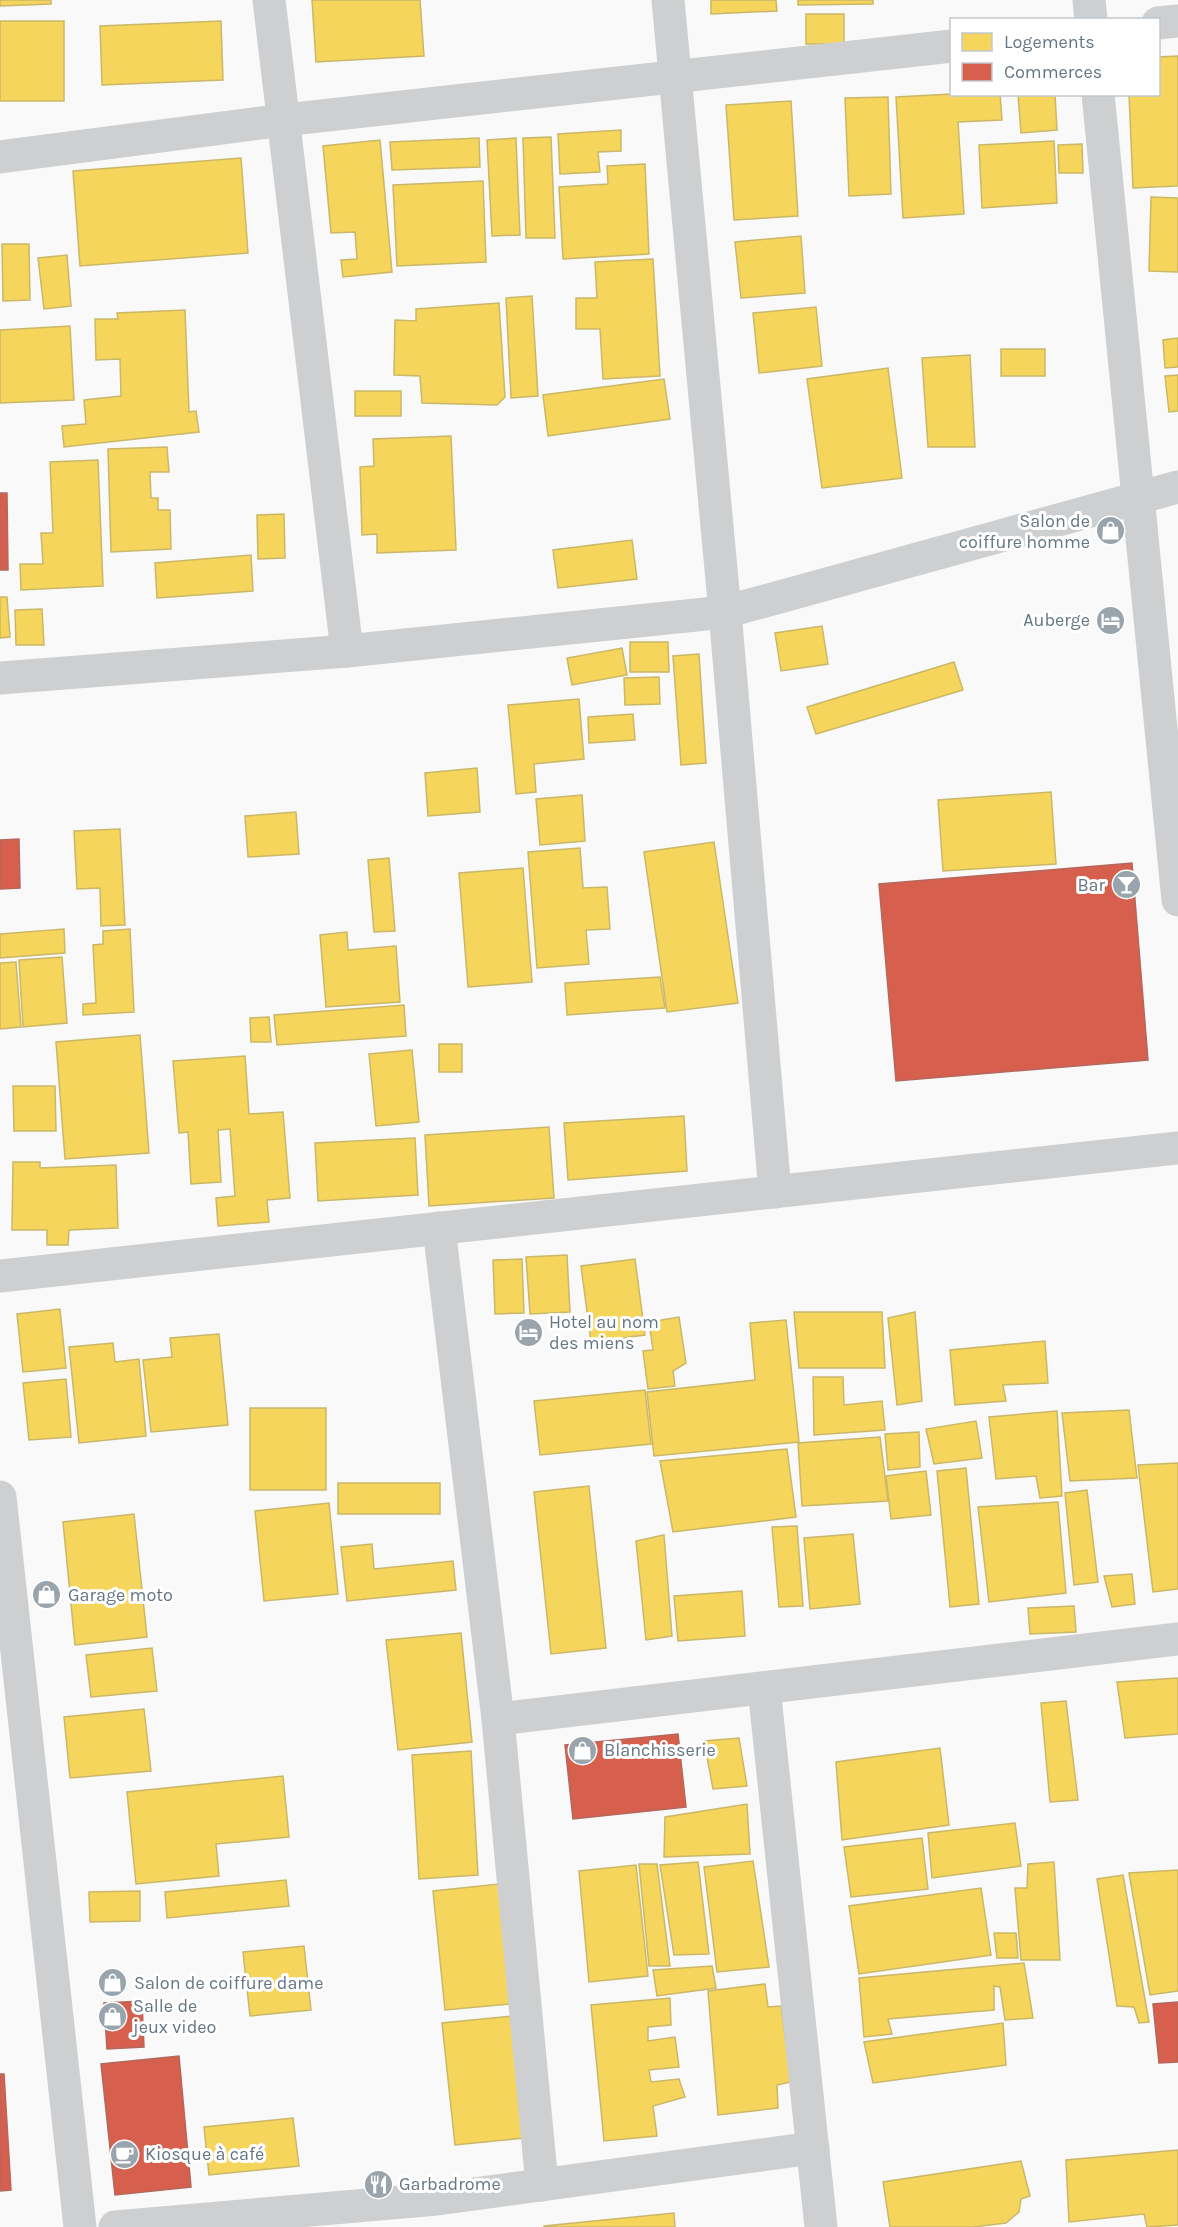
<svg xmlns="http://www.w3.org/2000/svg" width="1178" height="2227" viewBox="0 0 1178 2227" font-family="Karla,sans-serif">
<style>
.homes{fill:#f6d55c;stroke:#cab868;stroke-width:1.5}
.shops{fill:#d6604d;stroke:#b4675d;stroke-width:1.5}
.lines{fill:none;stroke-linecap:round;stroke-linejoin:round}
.minor{stroke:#cecfd0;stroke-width:33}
.labels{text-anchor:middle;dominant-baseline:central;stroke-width:6;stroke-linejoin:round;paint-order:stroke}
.poi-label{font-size:18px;fill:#657683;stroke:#fff;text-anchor:start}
</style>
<rect width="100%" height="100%" fill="#f9f9f9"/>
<g class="homes">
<polygon points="0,0 51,0 51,4 0,6"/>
<polygon points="312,0 420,0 424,56 316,62"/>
<polygon points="711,0 776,0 777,11 711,14"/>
<polygon points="798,0 873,0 873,4 798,5"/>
<rect x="806" y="14" width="38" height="30"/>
<rect x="0" y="21" width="64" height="80"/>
<polygon points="221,21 223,80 102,85 100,26"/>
<polygon points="1178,56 1178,186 1133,188 1129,94 1158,94 1158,57"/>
<polygon points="952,94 1000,94 1002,120 958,122 964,214 903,218 896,97"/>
<polygon points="1018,94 1055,94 1057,130 1021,133"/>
<polygon points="888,97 891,194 849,196 845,98"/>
<polygon points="791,101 798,216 734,220 726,105"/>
<polygon points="621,130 621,151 598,152 600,172 560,174 558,134"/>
<polygon points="551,137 555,238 526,238 523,138"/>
<polygon points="479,138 480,167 392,170 390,142"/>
<polygon points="516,138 520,235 492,236 487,140"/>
<polygon points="380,140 392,272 343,277 341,260 357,259 355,232 331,233 323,146"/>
<polygon points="1054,141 1057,203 982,208 979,145"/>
<polygon points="1082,144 1083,173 1059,173 1058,145"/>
<polygon points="241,158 248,253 80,266 73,171"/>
<polygon points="645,164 649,254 563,259 559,187 608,184 607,166"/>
<polygon points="483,181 486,262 397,266 393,185"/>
<polygon points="1151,197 1178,198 1178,272 1149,271"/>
<polygon points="801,236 805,293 741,298 735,242"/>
<polygon points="2,244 29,244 30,300 3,301"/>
<polygon points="67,255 71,306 44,309 38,258"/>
<polygon points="653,259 660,376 603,379 600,329 576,329 576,298 597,298 595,262"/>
<polygon points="532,296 538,396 511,398 506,298"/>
<polygon points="499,303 505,397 497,405 422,403 420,376 394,375 395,320 416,321 416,309"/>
<polygon points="816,307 822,366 759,373 753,313"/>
<polygon points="185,310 189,412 196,411 199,432 64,447 62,426 86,424 84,400 121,396 120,359 96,360 95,319 118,319 117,313"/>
<polygon points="70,326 74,400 0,403 0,330"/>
<polygon points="1178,338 1178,367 1165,368 1163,340"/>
<rect x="1001" y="349" width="44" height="27"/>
<polygon points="970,355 975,447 928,447 922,358"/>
<polygon points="888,368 902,478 822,488 807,379"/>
<polygon points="1178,375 1178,411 1169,412 1165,376"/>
<polygon points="664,379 670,419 548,436 543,395"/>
<rect x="355" y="391" width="46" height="25"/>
<polygon points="451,436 456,550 377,553 377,534 362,535 360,467 374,466 373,439"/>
<polygon points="167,447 169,472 150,472 151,498 158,498 158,510 170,510 171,549 111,552 108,449"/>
<polygon points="98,460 103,586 21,590 20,564 43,564 41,533 53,533 50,462"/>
<polygon points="284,514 285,558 258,559 257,515"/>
<polygon points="632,540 637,579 558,588 553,550"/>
<polygon points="251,555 253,591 157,598 155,563"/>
<polygon points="0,597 7,597 10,637 0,638"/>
<polygon points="42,609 44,645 16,645 15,610"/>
<polygon points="822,626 828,664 781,671 775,633"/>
<polygon points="630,642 668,642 669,672 630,672"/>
<polygon points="622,648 627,675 572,685 567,658"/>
<polygon points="699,654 706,763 681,765 673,656"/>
<polygon points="954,662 963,690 816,734 807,707"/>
<polygon points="659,677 660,704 625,705 624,678"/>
<polygon points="579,699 584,759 534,764 536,792 516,794 508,705"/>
<polygon points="633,714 635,740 589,743 588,717"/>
<polygon points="477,768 480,812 428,816 425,773"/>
<polygon points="1051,792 1056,864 943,871 938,800"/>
<polygon points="582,795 585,841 540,845 536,799"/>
<polygon points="296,812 299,854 248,857 245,816"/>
<polygon points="120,829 125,925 101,926 100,888 77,889 74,831"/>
<polygon points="714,842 738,1003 667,1012 644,852"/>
<polygon points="580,848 583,888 607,887 610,929 586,930 589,964 537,968 528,852"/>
<polygon points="389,858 395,931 374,932 368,860"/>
<polygon points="523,868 532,982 468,987 459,873"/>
<polygon points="64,929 65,953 0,958 0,934"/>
<polygon points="130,929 134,1012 83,1015 83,1004 96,1003 93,945 103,944 103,931"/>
<polygon points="347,932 348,950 396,946 400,1002 326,1007 320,935"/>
<polygon points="62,957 67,1023 23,1027 19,960"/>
<polygon points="16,962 21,1027 0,1029 0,963"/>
<polygon points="660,977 665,1008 567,1015 565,983"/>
<polygon points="404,1005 406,1036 277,1045 274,1015"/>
<polygon points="269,1017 271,1042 251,1042 250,1018"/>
<polygon points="140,1035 149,1153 65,1159 56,1042"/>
<rect x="439" y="1044" width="23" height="28"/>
<polygon points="412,1050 419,1122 376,1126 369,1054"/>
<polygon points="245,1056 249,1114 283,1112 290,1198 267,1200 269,1222 218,1226 216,1198 235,1196 230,1129 218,1130 221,1182 191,1184 188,1132 179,1133 173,1061"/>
<polygon points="13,1086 55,1086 56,1131 14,1131"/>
<polygon points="684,1116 687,1171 568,1180 564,1123"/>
<polygon points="549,1127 554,1198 429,1206 425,1135"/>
<polygon points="415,1138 418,1195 318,1201 315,1143"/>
<polygon points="13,1162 40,1162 40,1168 116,1165 118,1228 69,1230 68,1245 47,1245 47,1230 12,1230"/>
<polygon points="567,1255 570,1312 530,1314 526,1257"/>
<polygon points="522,1259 524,1313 495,1314 493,1260"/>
<polygon points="635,1259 645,1335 591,1342 581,1266"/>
<polygon points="60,1309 66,1368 23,1372 17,1314"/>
<polygon points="794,1312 882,1312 885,1368 799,1368"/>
<polygon points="915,1312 922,1401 897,1405 888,1318"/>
<polygon points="679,1317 686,1363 673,1371 675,1386 648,1389 643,1351 653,1350 649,1322"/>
<polygon points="786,1320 799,1442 654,1456 647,1392 755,1380 750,1323"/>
<polygon points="219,1334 228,1425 151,1432 143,1360 172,1357 170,1338"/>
<polygon points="1045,1341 1048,1383 1003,1385 1006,1401 955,1405 950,1350"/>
<polygon points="113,1343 115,1362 139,1359 146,1436 79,1443 69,1347"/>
<polygon points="813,1377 843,1377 844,1405 882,1401 885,1430 814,1435"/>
<polygon points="66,1379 71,1437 29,1440 23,1383"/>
<polygon points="645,1390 651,1444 540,1455 534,1401"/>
<rect x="250" y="1408" width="76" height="82"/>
<polygon points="1129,1410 1137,1478 1070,1481 1062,1413"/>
<polygon points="1057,1411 1062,1496 1040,1498 1036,1476 996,1479 989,1417"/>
<polygon points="976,1421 982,1458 934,1464 926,1429"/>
<polygon points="919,1432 920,1467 888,1470 885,1434"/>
<polygon points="880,1437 888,1501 802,1506 798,1443"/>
<polygon points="787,1449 796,1517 673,1532 660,1461"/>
<polygon points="1178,1463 1178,1589 1153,1592 1138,1465"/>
<polygon points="966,1468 979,1604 950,1607 937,1471"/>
<polygon points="926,1471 931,1515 891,1519 886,1476"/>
<rect x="338" y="1483" width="102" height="31"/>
<polygon points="589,1486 606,1648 551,1654 534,1492"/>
<polygon points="1087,1490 1098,1582 1074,1585 1065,1493"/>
<polygon points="1058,1502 1066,1593 989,1602 978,1507"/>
<polygon points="329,1503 338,1594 264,1601 255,1511"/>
<polygon points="134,1514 147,1637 75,1645 63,1522"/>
<polygon points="797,1526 803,1606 779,1607 772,1527"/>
<polygon points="853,1534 860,1604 810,1609 804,1538"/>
<polygon points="664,1535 672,1636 646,1640 636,1541"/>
<polygon points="372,1544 374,1569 453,1561 456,1590 347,1601 341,1547"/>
<polygon points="1132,1574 1135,1604 1112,1607 1104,1576"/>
<polygon points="742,1591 745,1636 678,1641 674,1596"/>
<polygon points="1074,1606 1076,1632 1030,1634 1028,1608"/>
<polygon points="461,1633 472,1742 398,1750 386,1640"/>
<polygon points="152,1648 157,1691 91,1697 86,1655"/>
<polygon points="1178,1678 1178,1734 1125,1738 1117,1682"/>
<polygon points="1066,1701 1078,1800 1050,1802 1041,1703"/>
<polygon points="144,1709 151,1771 70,1778 64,1717"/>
<polygon points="739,1738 747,1786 713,1789 704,1741"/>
<polygon points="940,1748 949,1825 842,1840 836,1762"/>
<polygon points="471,1751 478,1875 419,1879 412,1755"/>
<polygon points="283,1776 289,1837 216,1844 219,1876 136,1884 127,1792"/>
<polygon points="747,1804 750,1854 664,1857 665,1817"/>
<polygon points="1015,1823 1021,1866 932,1878 928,1833"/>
<polygon points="922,1838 928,1889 851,1897 844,1847"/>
<polygon points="753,1861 769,1967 717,1972 704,1867"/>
<polygon points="698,1862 709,1954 674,1955 660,1865"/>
<polygon points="1054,1862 1060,1960 1021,1960 1015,1888 1027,1888 1028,1864"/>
<polygon points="639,1864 657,1864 670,1966 649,1966"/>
<polygon points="636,1865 648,1976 589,1982 579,1871"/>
<polygon points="1178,1870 1178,1991 1150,1995 1129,1873"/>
<polygon points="1123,1875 1149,2022 1139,2023 1134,2007 1117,2006 1097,1879"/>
<polygon points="286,1880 289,1906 167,1918 165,1892"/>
<polygon points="499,1884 511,2004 445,2010 433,1891"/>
<polygon points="981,1888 991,1955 859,1974 849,1906"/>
<polygon points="140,1891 140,1921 90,1922 89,1892"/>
<polygon points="994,1933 1016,1933 1018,1958 997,1958"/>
<polygon points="304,1946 311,2010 250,2016 243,1952"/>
<polygon points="1024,1963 1033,2018 1005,2020 1000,1987 994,1986 994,2010 888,2019 892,2034 864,2037 859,1978"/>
<polygon points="712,1966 716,1988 657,1996 653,1970"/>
<polygon points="765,1984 768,2007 781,2006 791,2082 777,2085 778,2108 718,2115 708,1991"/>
<polygon points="670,1998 671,2025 648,2027 648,2041 675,2037 679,2067 649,2070 651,2082 679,2079 685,2097 653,2106 657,2136 604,2141 591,2005"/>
<polygon points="512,2016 524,2138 455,2145 442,2023"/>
<polygon points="1003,2023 1006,2065 873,2083 864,2042"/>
<polygon points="293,2118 299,2166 209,2175 204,2127"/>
<polygon points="1178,2150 1178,2225 1147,2227 1144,2214 1069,2222 1066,2160"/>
<polygon points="1021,2161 1030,2196 1021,2199 1019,2212 1006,2223 973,2227 890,2227 883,2182"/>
<polygon points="674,2213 675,2227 544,2227 544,2226"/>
</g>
<g class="shops">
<polygon points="0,493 7,493 8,570 0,570"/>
<polygon points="19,839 20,888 0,889 0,840"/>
<polygon points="1132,863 1148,1060 896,1081 879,884"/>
<polygon points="678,1734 686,1807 573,1819 565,1745"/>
<polygon points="142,2001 144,2047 107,2049 104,2003"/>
<polygon points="1178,2002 1178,2062 1159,2063 1153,2004"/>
<polygon points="179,2056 191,2187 115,2195 101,2064"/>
<polygon points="0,2074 4,2074 11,2190 0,2191"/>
</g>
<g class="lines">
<g class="minor">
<polyline points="269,0 347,651"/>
<polyline points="668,0 725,612 775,1192"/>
<polyline points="1089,0 1091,20"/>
<polyline points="1158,23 1178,21"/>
<polyline points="1098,94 1178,900"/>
<polyline points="0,157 284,120 952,46"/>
<polyline points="0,678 347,651 725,612 1178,487"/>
<polyline points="439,1228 498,1719 542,2185"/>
<polyline points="0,1276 1178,1148"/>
<polyline points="0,1497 80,2227"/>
<polyline points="764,1688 821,2227"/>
<polyline points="498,1719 1178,1639"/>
<polyline points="115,2227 437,2199 813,2148"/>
</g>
</g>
<defs>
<symbol id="shop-disc" viewBox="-11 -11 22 22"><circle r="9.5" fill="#99a4ac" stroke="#fff"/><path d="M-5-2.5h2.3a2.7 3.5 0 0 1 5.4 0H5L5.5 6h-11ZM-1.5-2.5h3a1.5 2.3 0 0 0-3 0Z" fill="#fff"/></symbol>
<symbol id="hotel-disc" viewBox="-11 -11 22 22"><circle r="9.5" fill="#99a4ac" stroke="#fff"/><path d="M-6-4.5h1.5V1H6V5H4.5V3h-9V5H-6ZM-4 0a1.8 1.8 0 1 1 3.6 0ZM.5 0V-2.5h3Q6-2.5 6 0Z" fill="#fff"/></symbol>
<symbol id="bar-disc" viewBox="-11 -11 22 22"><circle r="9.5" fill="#99a4ac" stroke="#fff"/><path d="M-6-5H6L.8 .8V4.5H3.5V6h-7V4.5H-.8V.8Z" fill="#fff"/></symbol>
<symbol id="cafe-disc" viewBox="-11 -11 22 22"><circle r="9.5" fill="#99a4ac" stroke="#fff"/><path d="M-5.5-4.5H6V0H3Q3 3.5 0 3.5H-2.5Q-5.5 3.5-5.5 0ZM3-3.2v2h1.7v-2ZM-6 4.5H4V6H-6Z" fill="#fff"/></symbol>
<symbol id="restaurant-disc" viewBox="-11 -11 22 22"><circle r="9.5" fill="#99a4ac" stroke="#fff"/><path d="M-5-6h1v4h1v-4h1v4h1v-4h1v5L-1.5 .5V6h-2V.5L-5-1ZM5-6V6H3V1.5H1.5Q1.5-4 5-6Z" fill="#fff"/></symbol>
</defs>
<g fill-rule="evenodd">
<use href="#shop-disc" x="1094" y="514" width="33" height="33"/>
<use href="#hotel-disc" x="1094" y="604" width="33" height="33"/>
<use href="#bar-disc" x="1110" y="868" width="33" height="33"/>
<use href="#hotel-disc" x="512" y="1316" width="33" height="33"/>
<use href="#shop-disc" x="30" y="1578" width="33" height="33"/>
<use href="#shop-disc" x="566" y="1734" width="33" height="33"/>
<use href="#shop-disc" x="96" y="1966" width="33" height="33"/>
<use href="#shop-disc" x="96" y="2000" width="33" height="33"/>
<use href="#cafe-disc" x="108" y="2138" width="33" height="33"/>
<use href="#restaurant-disc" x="362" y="2168" width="33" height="33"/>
</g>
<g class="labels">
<g class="poi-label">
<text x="1090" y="521" text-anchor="end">Salon de<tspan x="1090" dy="21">coiffure homme</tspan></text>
<text x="1090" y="620" text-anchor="end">Auberge</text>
<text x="1105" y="885" text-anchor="end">Bar</text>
<text x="549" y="1322">Hotel au nom<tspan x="549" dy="21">des miens</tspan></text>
<text x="68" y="1595">Garage moto</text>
<text x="604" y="1750">Blanchisserie</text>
<text x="134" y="1983">Salon de coiffure dame</text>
<text x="133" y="2006">Salle de<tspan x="133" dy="21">jeux video</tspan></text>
<text x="145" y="2154">Kiosque à café</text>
<text x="399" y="2184">Garbadrome</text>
</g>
</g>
<rect x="950" y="18" width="210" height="78" fill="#ffffff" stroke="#c1c8cd" stroke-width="1.5"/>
<rect x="962" y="33" width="30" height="18" fill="#f6d55c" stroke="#c1c8cd" stroke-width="1.5"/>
<text x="1004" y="48" font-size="18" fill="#657683">Logements</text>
<rect x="962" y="63" width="30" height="18" fill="#d6604d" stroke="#c1c8cd" stroke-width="1.5"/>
<text x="1004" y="78" font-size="18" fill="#657683">Commerces</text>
</svg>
